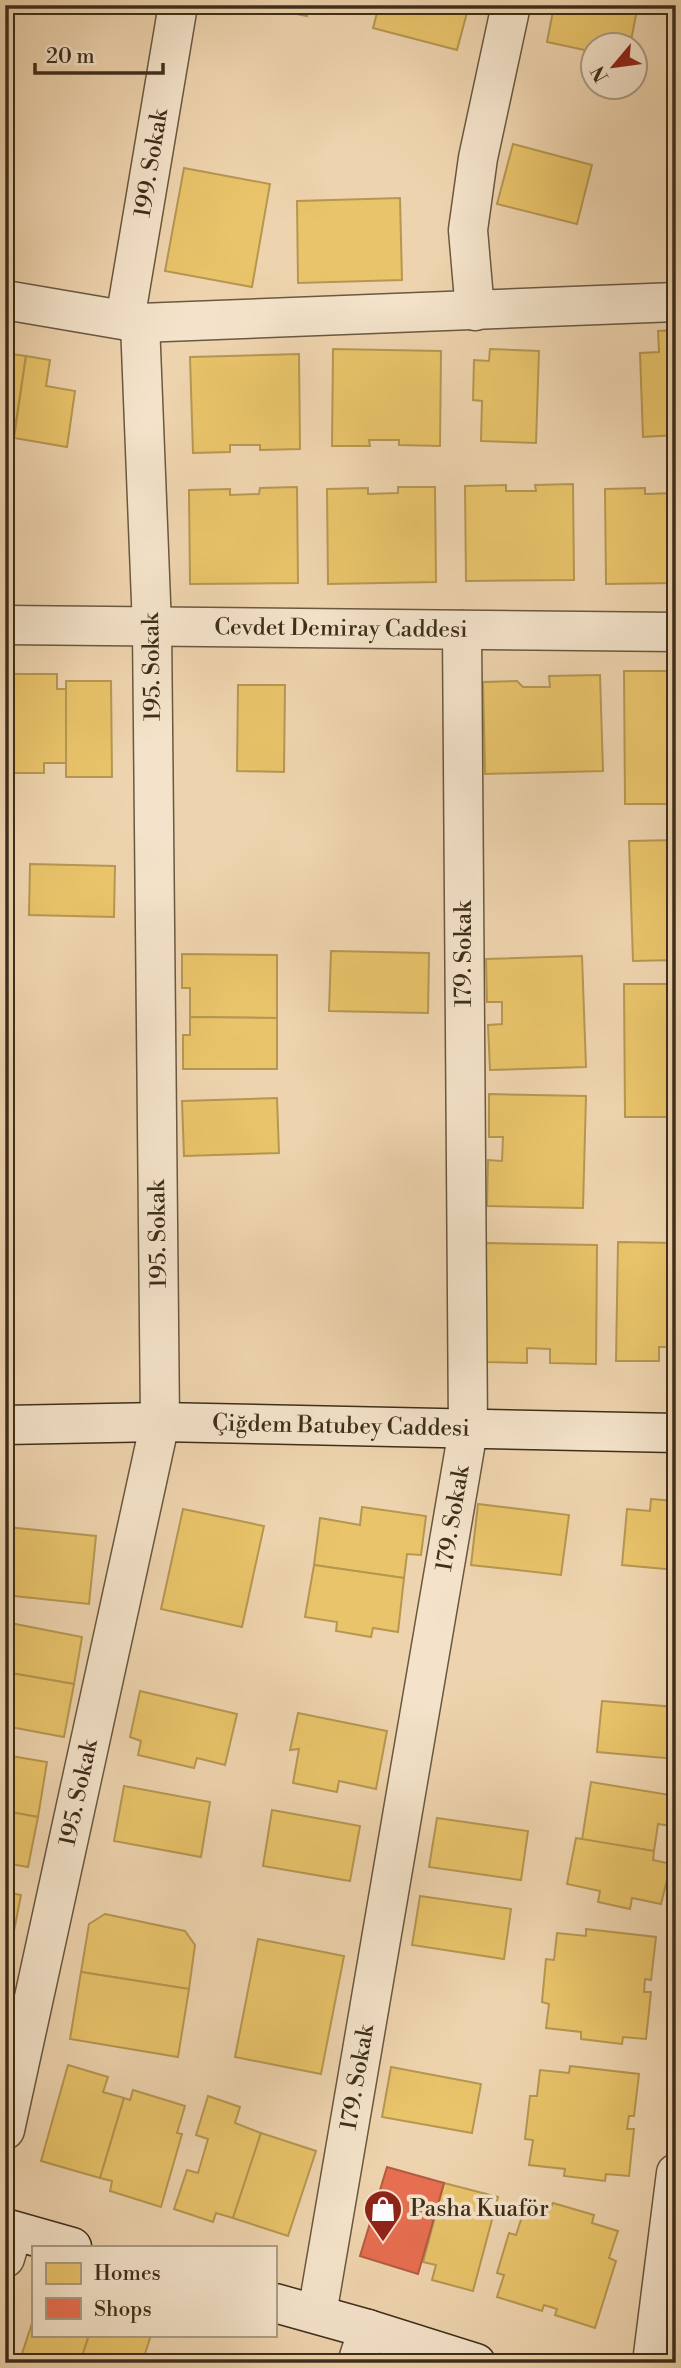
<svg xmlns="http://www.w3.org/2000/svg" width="681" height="2368" viewBox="0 0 681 2368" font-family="'Libre Bodoni',serif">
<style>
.homes{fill:#e9c46a;stroke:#b69752;stroke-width:2}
.shops{fill:#e76f51;stroke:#b45c41;stroke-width:2}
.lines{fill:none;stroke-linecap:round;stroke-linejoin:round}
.street-casing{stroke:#6a5840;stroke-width:41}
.secondary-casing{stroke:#3e2e1b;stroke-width:41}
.street{stroke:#f4e3ca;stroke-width:38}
.secondary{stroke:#f4e3ca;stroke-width:38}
.labels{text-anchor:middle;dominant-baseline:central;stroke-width:7;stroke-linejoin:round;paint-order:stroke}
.street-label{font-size:23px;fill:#3e2e1b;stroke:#f4e3ca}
.poi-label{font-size:23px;fill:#3e2e1b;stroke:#f4e3ca;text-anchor:start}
</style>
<rect width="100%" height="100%" fill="#eed4ae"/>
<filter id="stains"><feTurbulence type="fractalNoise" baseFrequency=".00286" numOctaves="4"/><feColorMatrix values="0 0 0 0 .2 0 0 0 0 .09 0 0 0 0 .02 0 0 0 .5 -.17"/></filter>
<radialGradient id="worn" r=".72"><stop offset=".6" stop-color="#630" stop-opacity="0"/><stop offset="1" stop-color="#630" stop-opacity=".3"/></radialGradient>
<g class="homes">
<polygon points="252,5 309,5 307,16"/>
<polygon points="379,5 469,5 457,50 373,28"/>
<polygon points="546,5 638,5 630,46 594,46 594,52 547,42 553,11 546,9"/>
<polygon points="513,144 592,165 577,224 497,204"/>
<polygon points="184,168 270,184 252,287 165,271"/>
<polygon points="400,198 402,280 298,283 297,201"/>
<polygon points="676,330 676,435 643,437 640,353 659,352 658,331"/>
<polygon points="333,349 441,351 440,446 399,445 399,440 369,440 370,446 332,446"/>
<polygon points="490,349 539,351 536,443 481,441 482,401 473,400 474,360 489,361"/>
<polygon points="5,353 26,356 16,422 13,421 11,436 5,435"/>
<polygon points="299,354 300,449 260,450 260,445 230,445 230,452 193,453 190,357"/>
<polygon points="26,356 50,360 46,386 75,391 67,447 14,438"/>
<polygon points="573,484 574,580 466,581 465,486 506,485 506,491 536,491 535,485"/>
<polygon points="297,487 298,583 190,584 189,490 230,489 230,495 259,494 260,488"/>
<polygon points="398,487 435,487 436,582 328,584 327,489 368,488 368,494 398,493"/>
<polygon points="675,487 676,487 676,583 606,584 605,489 645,488 645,494 676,493"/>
<polygon points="624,671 676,671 676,804 625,804"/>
<polygon points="8,674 57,674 57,689 66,689 66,763 44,763 44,773 8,773"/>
<polygon points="600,675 603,771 485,774 483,682 517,681 523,687 550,687 549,676"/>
<polygon points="66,681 111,681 112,777 66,777"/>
<polygon points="238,685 285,685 284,772 237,771"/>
<polygon points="676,840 676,960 633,961 629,841"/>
<polygon points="30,864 115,866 114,917 29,915"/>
<polygon points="331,951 429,953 428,1013 329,1011"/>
<polygon points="182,954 277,955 277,1018 190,1017 190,988 182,988"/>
<polygon points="582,956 586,1067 490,1070 488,1025 502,1024 502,1002 487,1002 486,959"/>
<polygon points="624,984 676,984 676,1117 625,1117"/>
<polygon points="190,1017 277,1018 277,1069 183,1069 183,1035 190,1035"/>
<polygon points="489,1094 586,1096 583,1208 487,1206 488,1160 502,1161 503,1137 489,1137"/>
<polygon points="277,1098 279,1153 184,1156 182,1101"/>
<polygon points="618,1242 676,1243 676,1347 659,1347 659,1361 616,1361"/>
<polygon points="486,1243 597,1245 596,1364 550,1363 550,1349 527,1348 527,1363 485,1362"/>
<polygon points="651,1499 676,1501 676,1570 622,1565 627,1509 650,1511"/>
<polygon points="478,1504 569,1515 561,1575 471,1565"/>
<polygon points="362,1507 426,1516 421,1555 407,1554 404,1578 314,1565 320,1518 360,1525"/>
<polygon points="183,1509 264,1526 242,1627 161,1609"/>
<polygon points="7,1527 96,1536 89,1604 5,1595"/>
<polygon points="314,1565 404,1578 398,1632 373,1628 371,1637 336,1631 337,1622 305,1617"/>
<polygon points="5,1622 82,1637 74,1684 5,1672"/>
<polygon points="5,1672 74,1684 64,1737 5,1726"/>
<polygon points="140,1691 237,1714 225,1765 197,1758 194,1768 138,1755 141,1741 130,1737"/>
<polygon points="602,1701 676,1707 676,1759 597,1752"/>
<polygon points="298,1713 387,1731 376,1789 339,1781 337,1792 293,1783 299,1749 290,1750"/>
<polygon points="5,1755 47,1762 38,1817 5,1811"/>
<polygon points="591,1782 676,1796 676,1827 658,1824 654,1851 582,1840"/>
<polygon points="124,1786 210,1802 201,1857 114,1841"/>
<polygon points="272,1810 360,1826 350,1881 263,1866"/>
<polygon points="5,1811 38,1817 28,1867 5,1863"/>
<polygon points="437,1818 528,1831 521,1880 429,1867"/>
<polygon points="576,1838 654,1851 653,1860 671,1864 661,1904 632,1898 630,1909 598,1902 600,1891 567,1884"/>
<polygon points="5,1892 21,1895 11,1946 5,1945"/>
<polygon points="420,1896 511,1909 504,1959 412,1945"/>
<polygon points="105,1914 185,1931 195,1945 189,1989 81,1972 89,1924"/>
<polygon points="586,1929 656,1937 651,1980 645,1979 644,1992 651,1992 646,2039 623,2037 622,2044 581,2039 581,2032 546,2028 549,2004 542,2002 546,1959 554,1960 557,1933 586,1936"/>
<polygon points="258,1939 344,1956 321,2074 235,2057"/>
<polygon points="81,1972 189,1989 178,2057 70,2039"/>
<polygon points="68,2065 108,2077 103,2092 124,2098 100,2178 41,2161"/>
<polygon points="570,2066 639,2074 634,2116 629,2116 627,2129 634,2129 629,2176 606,2174 605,2181 564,2176 565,2169 529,2165 533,2140 525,2139 530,2096 537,2096 540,2070 569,2073"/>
<polygon points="391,2067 481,2084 472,2133 382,2117"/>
<polygon points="133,2090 185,2106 177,2133 182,2134 161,2207 110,2191 112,2181 100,2178 124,2098 130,2100"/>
<polygon points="208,2096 240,2107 235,2123 261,2133 233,2218 216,2213 213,2222 174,2209 187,2170 198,2173 208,2139 196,2135"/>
<polygon points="261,2133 316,2151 288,2236 233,2218"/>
<polygon points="444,2183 498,2197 473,2291 432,2280 436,2265 423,2262"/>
<polygon points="527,2201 550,2209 553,2203 594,2215 592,2223 618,2231 609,2258 616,2261 595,2328 555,2315 557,2309 544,2305 542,2311 497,2297 504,2275 497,2273 509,2233 516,2235"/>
<polygon points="33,2320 33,2335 89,2335 80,2363 19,2363"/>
<polygon points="89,2335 151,2335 142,2363 80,2363"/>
</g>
<polygon class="shops" points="387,2167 444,2183 418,2274 360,2256"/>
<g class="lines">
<defs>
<g id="street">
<polyline points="5,300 140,323 676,302"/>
<polyline points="475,311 468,230 478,158 511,5"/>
<path id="s1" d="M125 320 178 5"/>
<path id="s2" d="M5 625 676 632"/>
<path id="s3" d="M5 2130 160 1422 152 627 140 323"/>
<polyline points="5,2258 13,2231"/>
<path id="s4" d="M317 2314 468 1430 462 630"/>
<polyline points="357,2363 368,2329"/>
<polyline points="652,2363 676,2173"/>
</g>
<g id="secondary">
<path id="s5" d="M5 1425 160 1422 676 1433"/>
<polyline points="5,2228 72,2247"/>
<polyline points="275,2303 368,2329 476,2363"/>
</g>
</defs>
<use href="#street" class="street-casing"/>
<use href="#secondary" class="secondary-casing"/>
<use href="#street" class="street"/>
<use href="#secondary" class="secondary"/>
</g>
<defs>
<symbol id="shop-pin" viewBox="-11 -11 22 30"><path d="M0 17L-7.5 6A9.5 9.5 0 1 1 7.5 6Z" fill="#8f2418" stroke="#f4e3ca"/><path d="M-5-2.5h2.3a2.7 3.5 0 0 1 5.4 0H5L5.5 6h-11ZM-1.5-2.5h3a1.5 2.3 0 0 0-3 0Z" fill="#fff"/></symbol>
</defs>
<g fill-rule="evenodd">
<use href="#shop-pin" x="361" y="2187" width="44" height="60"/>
</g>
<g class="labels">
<g class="street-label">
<text stroke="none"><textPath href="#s1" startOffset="159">199. Sokak</textPath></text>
<text stroke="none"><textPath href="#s2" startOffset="336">Cevdet Demiray Caddesi</textPath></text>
<text transform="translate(152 667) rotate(-91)">195. Sokak</text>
<text transform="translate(464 954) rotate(-90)">179. Sokak</text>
<text transform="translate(158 1234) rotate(-91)">195. Sokak</text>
<text stroke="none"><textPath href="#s5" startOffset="336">Çiğdem Batubey Caddesi</textPath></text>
<text stroke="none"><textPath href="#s4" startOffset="807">179. Sokak</textPath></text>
<text stroke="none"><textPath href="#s3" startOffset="345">195. Sokak</textPath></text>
<text stroke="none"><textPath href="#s4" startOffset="240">179. Sokak</textPath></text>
</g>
<g class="poi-label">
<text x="410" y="2209">Pasha Kuaför</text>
</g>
</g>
<rect width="681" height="2368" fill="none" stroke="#eed4ae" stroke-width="28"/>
<rect x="7" y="7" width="667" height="2354" fill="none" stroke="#3e2e1b" stroke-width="3.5"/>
<rect x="14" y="14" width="653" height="2340" fill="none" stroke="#3e2e1b" stroke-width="2"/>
<rect x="32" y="2246" width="245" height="91" fill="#f4e3ca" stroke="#ab9b84" stroke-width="2"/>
<rect x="46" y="2263" width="35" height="21" fill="#e9c46a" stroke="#ab9b84" stroke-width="2"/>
<text x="94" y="2280" font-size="21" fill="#3e2e1b">Homes</text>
<rect x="46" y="2298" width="35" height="21" fill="#e76f51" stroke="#ab9b84" stroke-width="2"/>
<text x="94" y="2316" font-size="21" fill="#3e2e1b">Shops</text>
<g transform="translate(614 66) rotate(241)"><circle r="33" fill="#f4e3ca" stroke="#ab9b84" stroke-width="2"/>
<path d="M0-5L12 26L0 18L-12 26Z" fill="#8f2418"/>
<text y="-10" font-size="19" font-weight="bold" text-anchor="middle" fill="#3e2e1b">N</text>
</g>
<path d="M35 63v10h128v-10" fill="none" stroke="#3e2e1b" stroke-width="3.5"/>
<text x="46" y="63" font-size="21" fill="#3e2e1b" stroke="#f4e3ca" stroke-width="5" paint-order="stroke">20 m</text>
<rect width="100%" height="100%" filter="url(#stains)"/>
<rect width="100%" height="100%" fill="url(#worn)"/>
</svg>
